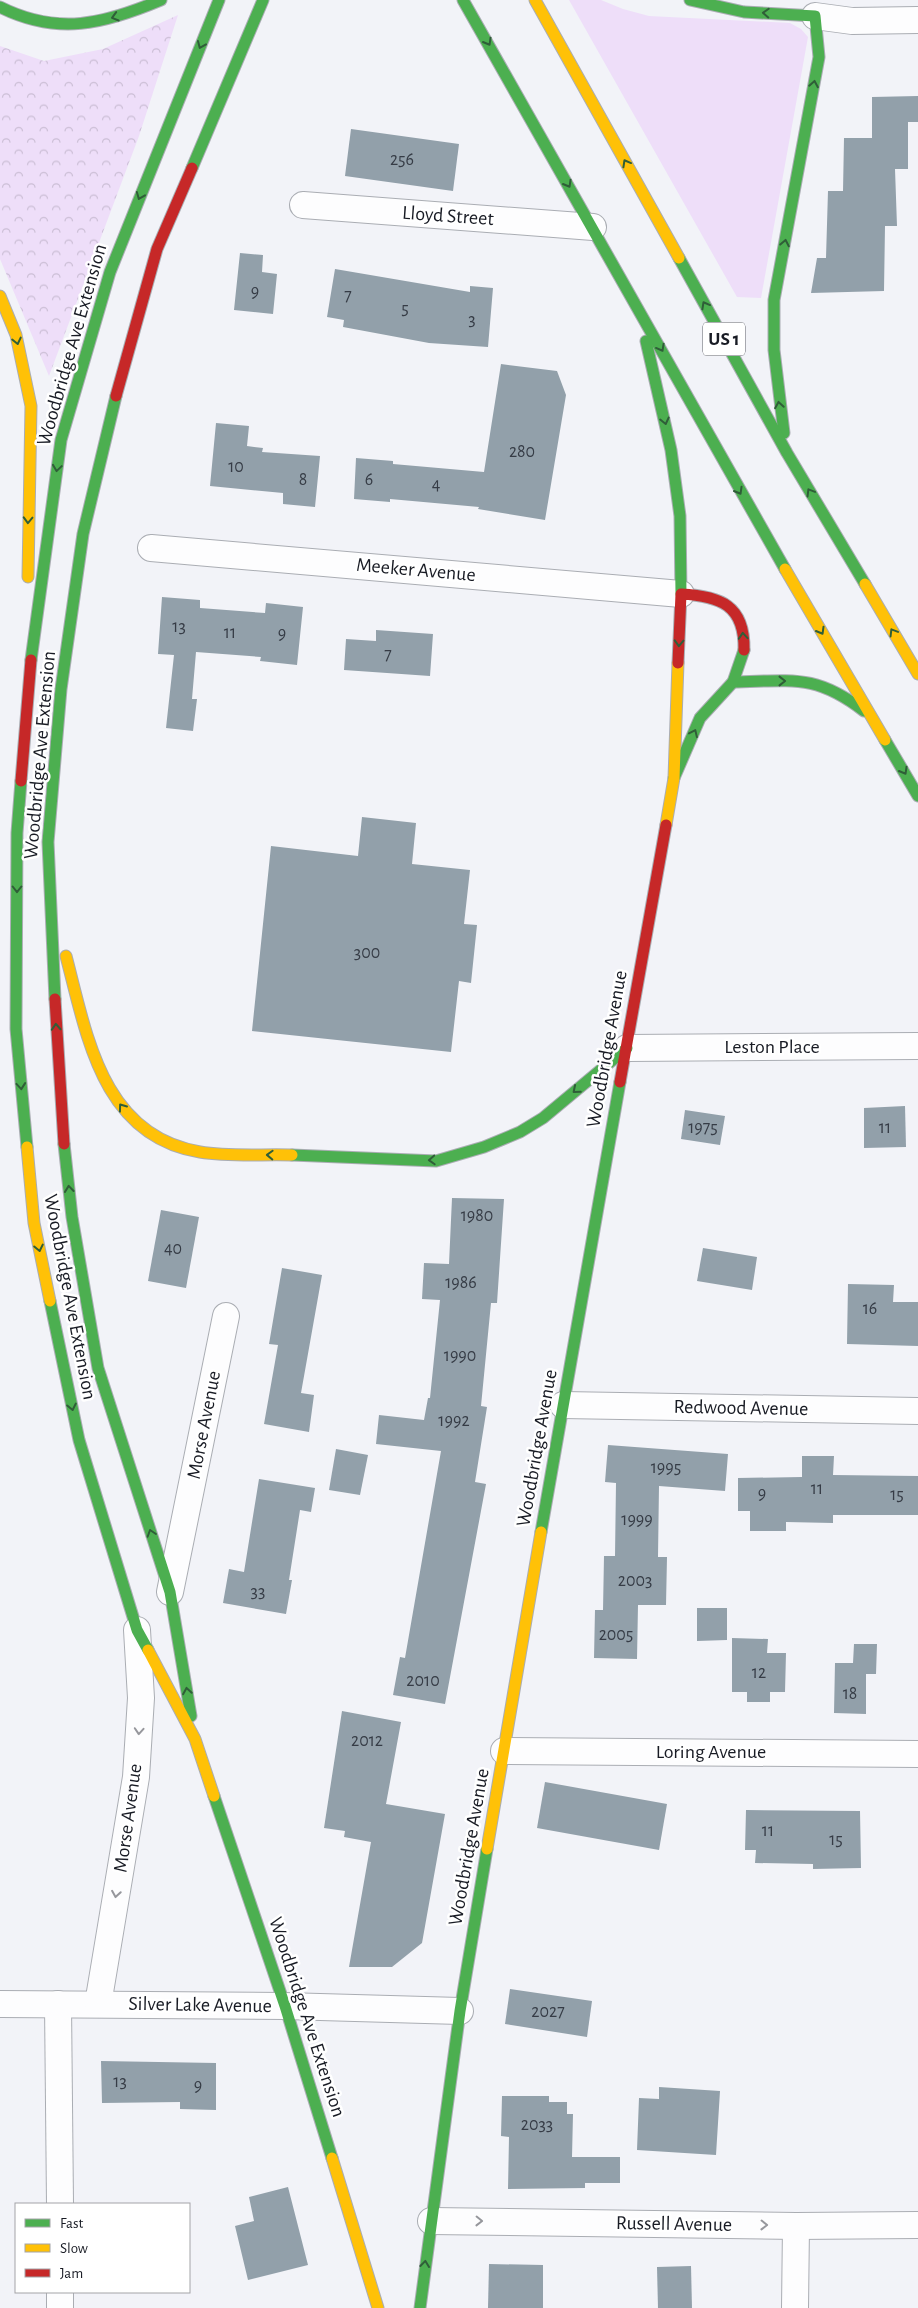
<svg xmlns="http://www.w3.org/2000/svg" width="918" height="2308" viewBox="0 0 918 2308" font-family="'Alegreya Sans',sans-serif">
<style>
.grass{fill:#eedef9}
.forest{fill:url(#forest-crowns)}
.building{fill:#92a0aa}
.lines{fill:none;stroke-linecap:round;stroke-linejoin:round}
.street-casing{stroke:#aaadb3;stroke-width:28}
.fast-casing{stroke:#aaadb3;stroke-width:13}
.slow-casing{stroke:#aaadb3;stroke-width:13}
.jam-casing{stroke:#aaadb3;stroke-width:13}
.street{stroke:#fdfdfe;stroke-width:26}
.fast{stroke:#4caf50;stroke-width:11}
.slow{stroke:#ffc107;stroke-width:11}
.jam{stroke:#c62828;stroke-width:11}
.oneway{stroke:#2f5e38}
.oneway2{stroke:#96979c}
.labels{text-anchor:middle;dominant-baseline:central;stroke-width:5;stroke-linejoin:round;paint-order:stroke}
.number-label{font-size:18px;fill:#363c46}
.shield{fill:#fff;stroke:#5d5f66;stroke-width:1}
.shield-label{font-size:19px;font-weight:bold;fill:#181b24}
.street-label{font-size:20px;fill:#181b24;stroke:#fff}
</style>
<defs>
<pattern id="forest-crowns" width="20" height="18" patternUnits="userSpaceOnUse" patternTransform="scale(1.25)"><rect width="20" height="18" fill="#eedef9"/><path d="M2 6a3 3 0 1 1 6 0M12 15a3 3 0 1 1 6 0" fill="none" stroke="#cbbed5"/></pattern>
</defs>
<rect width="100%" height="100%" fill="#f2f3f8"/>
<polygon class="grass" points="569,0 601,0 623,9 649,16 790,23 801,29 808,37 761,298 737,297"/>
<polygon class="forest" points="178,15 139,136 49,376 0,259 0,46 44,61 103,49"/>
<g class="building">
<polygon points="918,96 918,122 908,122 908,169 895,169 897,226 885,226 884,291 811,293 817,258 826,258 828,191 843,191 844,138 872,138 872,97"/>
<polygon points="351,129 459,144 453,191 345,176"/>
<polygon points="240,253 263,255 262,272 277,274 273,314 234,310"/>
<polygon points="335,269 470,292 470,286 493,288 488,347 429,343 343,327 344,320 327,317"/>
<polygon points="501,364 557,371 566,395 545,520 478,509 479,507 390,499 390,502 354,499 356,458 393,461 393,464 484,472"/>
<polygon points="216,423 249,426 247,446 263,448 262,452 320,456 315,507 283,504 283,493 210,486"/>
<polygon points="162,597 200,600 200,608 265,613 266,603 303,607 297,665 260,661 261,657 196,652 192,699 197,699 193,731 166,728 174,655 158,654"/>
<polygon points="376,630 433,634 430,676 344,670 346,639 376,641"/>
<polygon points="362,817 416,823 412,864 470,870 464,924 477,925 471,983 459,981 451,1052 252,1031 271,846 358,856"/>
<polygon points="905,1106 906,1147 864,1148 864,1108"/>
<polygon points="685,1110 725,1116 720,1145 681,1139"/>
<polygon points="452,1198 504,1199 497,1303 491,1303 481,1406 487,1407 475,1482 486,1484 445,1704 393,1695 400,1657 405,1658 441,1451 376,1444 379,1415 424,1420 428,1398 430,1398 440,1300 422,1299 424,1263 449,1264"/>
<polygon points="161,1210 199,1217 186,1288 148,1281"/>
<polygon points="703,1248 757,1257 752,1290 697,1281"/>
<polygon points="282,1268 322,1275 301,1393 314,1395 309,1432 264,1424 278,1345 269,1344"/>
<polygon points="848,1284 894,1285 893,1302 918,1302 918,1346 847,1344"/>
<polygon points="608,1445 728,1454 725,1491 659,1486 658,1557 667,1557 666,1605 638,1605 637,1659 594,1658 595,1610 603,1610 604,1556 615,1556 616,1483 605,1482"/>
<polygon points="336,1449 368,1455 360,1495 329,1490"/>
<polygon points="802,1456 834,1456 833,1475 918,1476 918,1515 833,1515 833,1523 786,1522 786,1531 750,1531 750,1511 738,1511 738,1478 802,1477"/>
<polygon points="259,1479 315,1488 311,1512 300,1510 289,1580 292,1580 286,1614 223,1603 229,1569 244,1572"/>
<polygon points="697,1608 727,1608 727,1640 697,1641"/>
<polygon points="732,1638 768,1639 767,1653 786,1653 785,1692 770,1692 770,1702 747,1702 747,1692 732,1692"/>
<polygon points="854,1644 877,1644 876,1674 866,1674 866,1714 834,1713 835,1663 853,1663"/>
<polygon points="342,1711 401,1722 386,1804 445,1814 422,1943 392,1967 349,1967 371,1842 344,1837 345,1831 324,1828"/>
<polygon points="545,1782 667,1804 659,1850 537,1828"/>
<polygon points="746,1810 860,1811 861,1868 813,1869 813,1864 755,1863 756,1850 745,1850"/>
<polygon points="510,1989 592,2001 587,2037 505,2024"/>
<polygon points="101,2061 216,2063 216,2110 180,2109 180,2102 102,2103"/>
<polygon points="659,2087 720,2091 716,2155 637,2150 639,2098 659,2099"/>
<polygon points="502,2096 549,2096 549,2102 567,2102 567,2114 573,2114 572,2157 620,2157 620,2183 585,2183 585,2188 508,2189 509,2137 501,2136"/>
<polygon points="288,2187 308,2265 248,2280 235,2226 254,2221 249,2197"/>
<polygon points="489,2264 543,2265 543,2308 488,2308"/>
<polygon points="691,2266 692,2308 658,2308 657,2267"/>
</g>
<g class="lines">
<defs>
<g id="street">
<polyline points="815,16 852,21 918,20"/>
<polyline points="303,205 593,227"/>
<polyline points="151,548 681,594"/>
<polyline points="627,1048 918,1046"/>
<polyline points="563,1405 918,1411"/>
<polyline points="170,1592 226,1316"/>
<polyline points="504,1751 918,1754"/>
<polyline points="0,2004 285,2006 460,2011"/>
<polyline points="58,2004 60,2204"/>
<polyline points="98,2004 136,1777 141,1698 137,1630"/>
<polyline points="431,2221 796,2226 918,2225"/>
<polyline points="60,2292 60,2308"/>
<polyline points="795,2308 796,2226"/>
</g>
<g id="fast">
<polyline points="463,0 785,569"/>
<polyline points="690,0 744,12 815,16 819,57 774,300 774,350 784,433"/>
<path d="M0 7C58 36 104 24 161 0"/>
<polyline points="192,168 263,0"/>
<polyline points="679,258 787,453 865,584"/>
<polyline points="646,341 671,450 680,516 681,594"/>
<polyline points="31,660 61,440 110,272 219,0"/>
<path d="M733 682C791 681 815 673 864 711"/>
<polyline points="885,740 918,796"/>
<polyline points="674,778 700,718 733,682 744,650"/>
<polyline points="21,781 17,833 16,1029 27,1147"/>
<polyline points="55,999 48,842 61,689 83,534 116,396"/>
<polyline points="64,1144 72,1217 98,1368 170,1592 191,1716"/>
<polyline points="292,1155 436,1161 484,1147 520,1132 543,1118 627,1048"/>
<polyline points="50,1301 79,1440 137,1630 148,1650"/>
<polyline points="541,1532 620,1082"/>
<polyline points="214,1796 285,2006 332,2158"/>
<polyline points="420,2308 460,2011 487,1849"/>
</g>
<g id="slow">
<polyline points="535,0 679,258"/>
<polyline points="0,296 16,335 31,406 28,577"/>
<polyline points="785,569 885,740"/>
<polyline points="865,584 918,674"/>
<polyline points="666,825 674,778 678,663"/>
<path d="M66 956C87 1036 102 1136 200 1152 230 1157 262 1154 292 1155"/>
<polyline points="27,1147 34,1223 50,1301"/>
<polyline points="148,1650 195,1739 214,1796"/>
<polyline points="487,1849 541,1532"/>
<polyline points="332,2158 378,2308"/>
</g>
<g id="jam">
<polyline points="116,396 157,249 192,168"/>
<path d="M678 663 681 594C720 596 745 605 744 650"/>
<polyline points="21,781 31,660"/>
<polyline points="55,999 64,1144"/>
<polyline points="620,1082 666,825"/>
</g>
</defs>
<use href="#street" class="street-casing"/>
<use href="#fast" class="fast-casing"/>
<use href="#slow" class="slow-casing"/>
<use href="#jam" class="jam-casing"/>
<use href="#street" class="street"/>
<use href="#fast" class="fast"/>
<use href="#slow" class="slow"/>
<use href="#jam" class="jam"/>
</g>
<defs><path id="oneway-chevron" d="M-2-3.5L2.5 0L-2 3.5" fill="none" stroke-width="1.6" stroke-linecap="round" stroke-linejoin="round" transform="scale(1.25)"/></defs>
<g class="oneway">
<use href="#oneway-chevron" transform="translate(766 13) rotate(-177)"/>
<use href="#oneway-chevron" transform="translate(115 17) rotate(164)"/>
<use href="#oneway-chevron" transform="translate(488 42) rotate(60)"/>
<use href="#oneway-chevron" transform="translate(201 45) rotate(113)"/>
<use href="#oneway-chevron" transform="translate(814 84) rotate(-80)"/>
<use href="#oneway-chevron" transform="translate(626 163) rotate(-119)"/>
<use href="#oneway-chevron" transform="translate(568 184) rotate(60)"/>
<use href="#oneway-chevron" transform="translate(140 196) rotate(112)"/>
<use href="#oneway-chevron" transform="translate(785 243) rotate(-79)"/>
<use href="#oneway-chevron" transform="translate(705 305) rotate(-119)"/>
<use href="#oneway-chevron" transform="translate(17 341) rotate(77)"/>
<use href="#oneway-chevron" transform="translate(661 348) rotate(61)"/>
<use href="#oneway-chevron" transform="translate(779 405) rotate(-99)"/>
<use href="#oneway-chevron" transform="translate(665 421) rotate(77)"/>
<use href="#oneway-chevron" transform="translate(57 468) rotate(98)"/>
<use href="#oneway-chevron" transform="translate(739 491) rotate(60)"/>
<use href="#oneway-chevron" transform="translate(810 492) rotate(-121)"/>
<use href="#oneway-chevron" transform="translate(28 520) rotate(92)"/>
<use href="#oneway-chevron" transform="translate(821 631) rotate(60)"/>
<use href="#oneway-chevron" transform="translate(893 632) rotate(-121)"/>
<use href="#oneway-chevron" transform="translate(743 636) rotate(-94)"/>
<use href="#oneway-chevron" transform="translate(679 643) rotate(92)"/>
<use href="#oneway-chevron" transform="translate(782 681)"/>
<use href="#oneway-chevron" transform="translate(694 733) rotate(-65)"/>
<use href="#oneway-chevron" transform="translate(904 771) rotate(60)"/>
<use href="#oneway-chevron" transform="translate(17 889) rotate(90)"/>
<use href="#oneway-chevron" transform="translate(56 1027) rotate(-93)"/>
<use href="#oneway-chevron" transform="translate(21 1086) rotate(85)"/>
<use href="#oneway-chevron" transform="translate(576 1090) rotate(140)"/>
<use href="#oneway-chevron" transform="translate(122 1107) rotate(-126)"/>
<use href="#oneway-chevron" transform="translate(270 1155) rotate(-178)"/>
<use href="#oneway-chevron" transform="translate(432 1160) rotate(177)"/>
<use href="#oneway-chevron" transform="translate(69 1189) rotate(-96)"/>
<use href="#oneway-chevron" transform="translate(39 1248) rotate(78)"/>
<use href="#oneway-chevron" transform="translate(72 1407) rotate(78)"/>
<use href="#oneway-chevron" transform="translate(151 1533) rotate(-108)"/>
<use href="#oneway-chevron" transform="translate(187 1691) rotate(-99)"/>
<use href="#oneway-chevron" transform="translate(425 2264) rotate(-83)"/>
</g>
<g class="oneway2">
<use href="#oneway-chevron" transform="translate(139 1731) rotate(94)"/>
<use href="#oneway-chevron" transform="translate(116 1894) rotate(99)"/>
<use href="#oneway-chevron" transform="translate(479 2221) rotate(1)"/>
<use href="#oneway-chevron" transform="translate(764 2225) rotate(1)"/>
</g>
<g class="labels">
<g class="number-label">
<text x="402" y="160">256</text>
<text x="255" y="292">9</text>
<text x="348" y="296">7</text>
<text x="405" y="309">5</text>
<text x="472" y="320">3</text>
<text x="522" y="452">280</text>
<text x="236" y="467">10</text>
<text x="303" y="480">8</text>
<text x="369" y="480">6</text>
<text x="436" y="485">4</text>
<text x="179" y="627">13</text>
<text x="230" y="633">11</text>
<text x="282" y="634">9</text>
<text x="388" y="655">7</text>
<text x="367" y="953">300</text>
<text x="703" y="1128">1975</text>
<text x="885" y="1128">11</text>
<text x="477" y="1216">1980</text>
<text x="173" y="1249">40</text>
<text x="461" y="1283">1986</text>
<text x="870" y="1309">16</text>
<text x="460" y="1356">1990</text>
<text x="454" y="1421">1992</text>
<text x="666" y="1468">1995</text>
<text x="817" y="1489">11</text>
<text x="762" y="1494">9</text>
<text x="897" y="1495">15</text>
<text x="637" y="1520">1999</text>
<text x="635" y="1581">2003</text>
<text x="258" y="1592">33</text>
<text x="616" y="1635">2005</text>
<text x="759" y="1673">12</text>
<text x="423" y="1681">2010</text>
<text x="850" y="1694">18</text>
<text x="367" y="1741">2012</text>
<text x="768" y="1831">11</text>
<text x="836" y="1840">15</text>
<text x="548" y="2012">2027</text>
<text x="120" y="2082">13</text>
<text x="198" y="2086">9</text>
<text x="537" y="2125">2033</text>
</g>
<rect class="shield" x="703" y="322.5" width="42" height="33" rx="4"/>
<g class="shield-label">
<text x="724" y="339">US 1</text>
</g>
<g class="street-label">
<text transform="translate(448 216) rotate(4)">Lloyd Street</text>
<text transform="translate(72 345) rotate(-74)">Woodbridge Ave Extension</text>
<text transform="translate(416 570) rotate(5)">Meeker Avenue</text>
<text transform="translate(40 755) rotate(-85)">Woodbridge Ave Extension</text>
<text x="772" y="1047">Leston Place</text>
<text transform="translate(607 1049) rotate(-80)">Woodbridge Avenue</text>
<text transform="translate(70 1297) rotate(79)">Woodbridge Ave Extension</text>
<text transform="translate(741 1408) rotate(1)">Redwood Avenue</text>
<text transform="translate(204 1425) rotate(-79)">Morse Avenue</text>
<text transform="translate(537 1448) rotate(-80)">Woodbridge Avenue</text>
<text x="711" y="1752">Loring Avenue</text>
<text transform="translate(128 1818) rotate(-82)">Morse Avenue</text>
<text transform="translate(469 1847) rotate(-80)">Woodbridge Avenue</text>
<text transform="translate(200 2005) rotate(1)">Silver Lake Avenue</text>
<text transform="translate(307 2017) rotate(72)">Woodbridge Ave Extension</text>
<text transform="translate(674 2224) rotate(1)">Russell Avenue</text>
</g>
</g>
<rect x="15" y="2203" width="175" height="90" fill="#ffffff" stroke="#a3a4a7"/>
<rect x="25" y="2219" width="25" height="8" fill="#4caf50" stroke="#a3a4a7"/>
<text x="60" y="2228" font-size="15" fill="#181b24">Fast</text>
<rect x="25" y="2244" width="25" height="8" fill="#ffc107" stroke="#a3a4a7"/>
<text x="60" y="2253" font-size="15" fill="#181b24">Slow</text>
<rect x="25" y="2269" width="25" height="8" fill="#c62828" stroke="#a3a4a7"/>
<text x="60" y="2278" font-size="15" fill="#181b24">Jam</text>
</svg>
